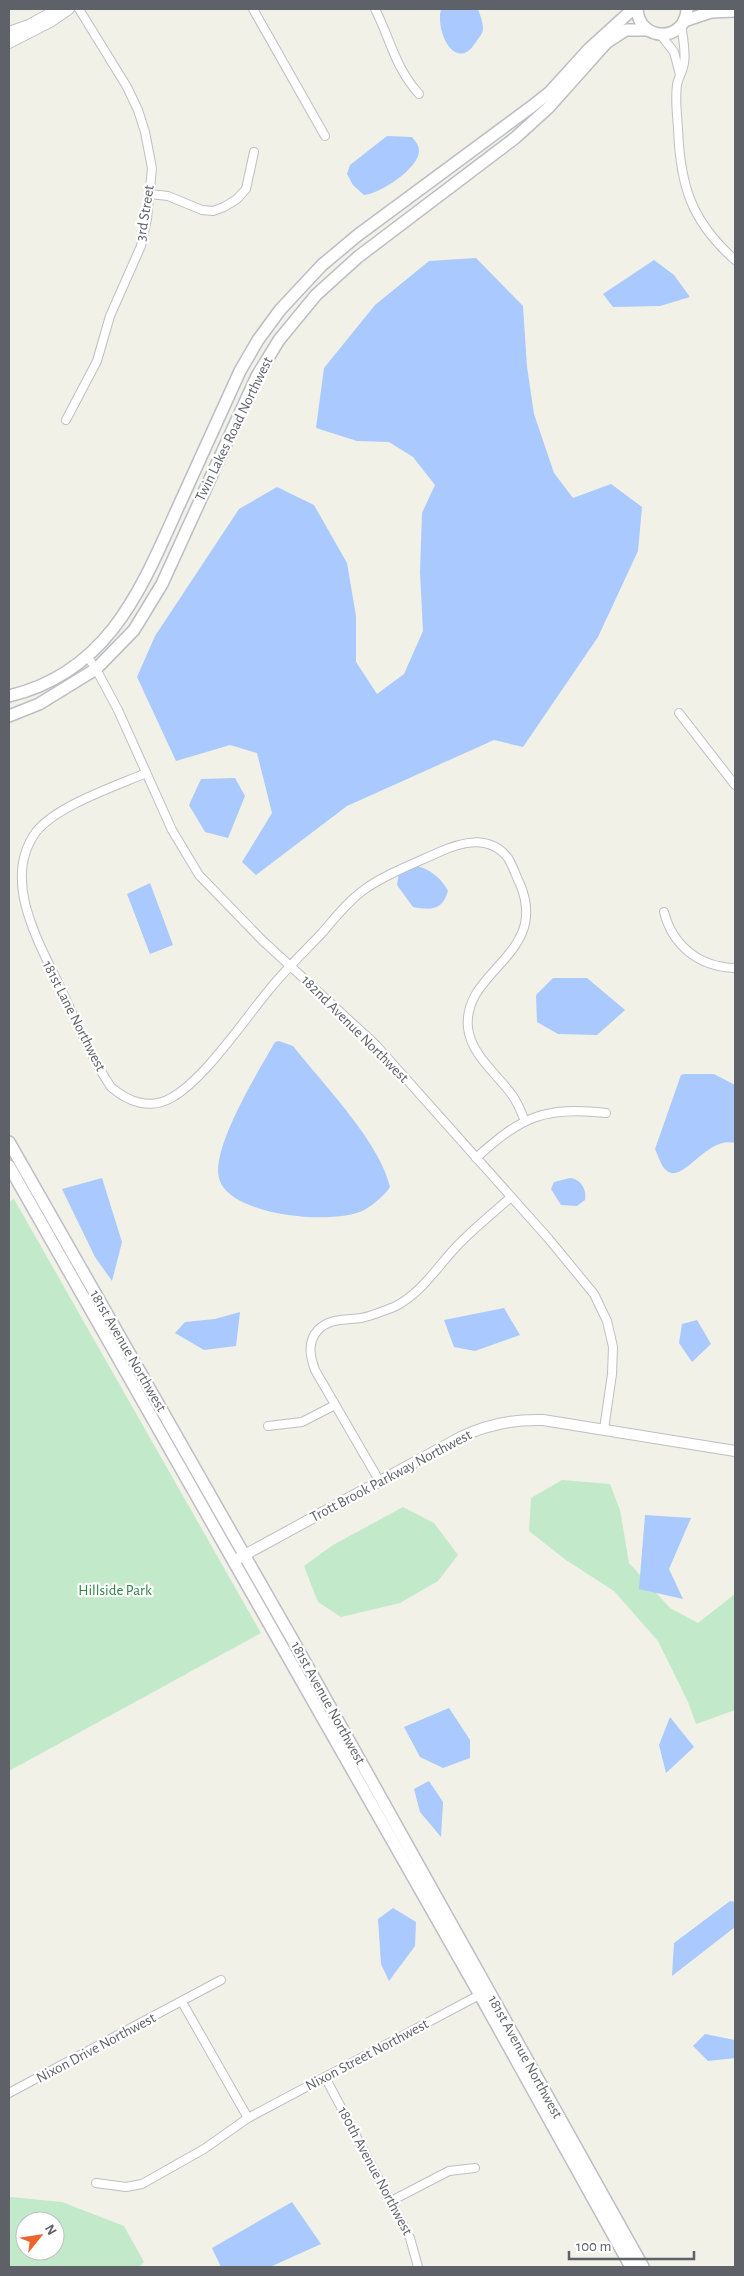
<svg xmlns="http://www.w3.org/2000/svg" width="744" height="2276" viewBox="0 0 744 2276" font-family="'Alegreya Sans',sans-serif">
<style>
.green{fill:#c3e9cb;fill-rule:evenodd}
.water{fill:#a9c9ff}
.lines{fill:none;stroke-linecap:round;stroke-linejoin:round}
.minor-casing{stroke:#bebfc6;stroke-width:10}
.tertiary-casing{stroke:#bebfc6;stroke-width:12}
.secondary-casing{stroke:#bcbec5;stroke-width:14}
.minor{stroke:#fff;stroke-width:8}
.tertiary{stroke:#fff;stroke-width:10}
.secondary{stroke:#fff;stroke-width:11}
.labels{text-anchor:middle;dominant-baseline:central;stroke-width:4.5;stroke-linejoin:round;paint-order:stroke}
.street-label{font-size:15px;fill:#5e6168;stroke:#fff}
.park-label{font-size:15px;fill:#318345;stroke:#fff}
</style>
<rect width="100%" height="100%" fill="#f1f1e7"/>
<g class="green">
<polygon points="14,1199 261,1633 9,1771 9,1202"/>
<polygon points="562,1480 610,1484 620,1510 629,1563 670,1608 698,1623 735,1594 735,1710 696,1724 688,1702 658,1641 614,1591 566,1560 529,1531 531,1498"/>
<polygon points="403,1507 434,1523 458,1555 438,1581 400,1603 341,1617 318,1602 304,1566 333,1545"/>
<path d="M11 2197 62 2202 124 2226 144 2262 139 2267H9V2198ZM25 2221H55V2251H25Z"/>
</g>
<g class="water">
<path d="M441 9H478C480 15 483 22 483 28 483 34 479 37 476 42 456 74 435 32 441 9Z"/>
<path d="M387 136 412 137C415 141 419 145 419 151 419 168 380 194 364 195L353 185 347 174 350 165Z"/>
<polygon points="476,258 523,306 527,367 534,414 554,473 573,498 611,484 642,507 638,551 598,637 523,747 494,740 347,806 256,875 242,862 272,813 257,753 230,745 176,761 137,677 155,636 239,509 277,487 314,505 347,563 356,616 356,662 377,694 404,674 423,631 420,572 422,513 435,485 413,457 389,442 357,441 316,428 324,368 375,305 429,261"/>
<polygon points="654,260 674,275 690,297 660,306 613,307 603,294"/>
<polygon points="235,778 245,796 228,838 205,832 189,805 201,779"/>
<path d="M417 866C430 869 442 879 448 891 442 911 431 910 413 907L397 885 399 873Z"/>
<polygon points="150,883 173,945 150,954 127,894"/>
<polygon points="553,978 587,978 625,1010 597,1035 558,1034 537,1022 536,995"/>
<path d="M279 1041 293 1046C322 1083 380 1142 390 1187 385 1195 373 1205 364 1210 334 1226 228 1216 219 1178 211 1148 259 1070 275 1042Z"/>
<path d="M684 1074H714L735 1085V1143C705 1136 683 1186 666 1170 661 1166 658 1155 655 1149L681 1075Z"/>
<polygon points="102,1178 122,1242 112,1281 95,1257 62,1189"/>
<path d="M570 1178C581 1179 587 1190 585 1200L577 1206 561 1205 551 1189 554 1182Z"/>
<polygon points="504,1308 520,1335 475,1351 454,1347 444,1320"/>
<polygon points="240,1312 236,1346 204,1350 175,1333 185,1322 215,1319"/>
<polygon points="697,1320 711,1344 692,1362 679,1343 682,1324"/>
<polygon points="645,1515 691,1518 669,1569 683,1599 639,1589"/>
<polygon points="449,1708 470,1740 470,1758 443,1768 420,1757 404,1727"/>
<polygon points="670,1717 694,1747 666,1773 659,1745"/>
<polygon points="429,1781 443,1802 441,1837 420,1812 414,1789"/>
<polygon points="730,1901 735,1902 735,1927 672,1976 674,1943"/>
<polygon points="393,1908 416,1922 415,1946 389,1981 381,1964 378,1919"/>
<polygon points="705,2034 735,2040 735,2058 708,2061 693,2046"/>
<polygon points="292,2202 321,2244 270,2267 221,2267 212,2248"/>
</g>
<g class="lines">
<defs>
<g id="minor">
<polyline points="253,9 325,136"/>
<path d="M375 9C391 40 394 66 419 94"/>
<path d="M681 25C683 38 686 51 684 63 683 71 678 78 677 85 675 99 677 114 678 128 680 185 691 221 735 260"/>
<polyline points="660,34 674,52 680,75"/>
<polyline points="150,194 168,196 202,210 213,211 224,207 237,199 246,189 254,152"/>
<polyline points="66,420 97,361 110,316 141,246 147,219 152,168 145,132 138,110 127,87 79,9"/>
<polyline points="87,656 96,669 118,710 172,830 199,875 262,940 375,1044 548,1238 594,1294 607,1321 613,1347 612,1374 604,1429"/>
<polyline points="679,713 735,785"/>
<path d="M146 773C116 786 56 806 36 832 0 881 41 946 63 993 77 1024 92 1059 111 1087 128 1102 150 1110 171 1098 204 1080 244 1020 269 990 285 970 304 952 322 933 335 918 348 901 365 889 386 874 413 864 437 853 461 842 489 834 508 858 513 866 516 876 520 884 550 955 462 970 468 1028 471 1055 498 1075 512 1095 518 1103 521 1112 525 1121"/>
<path d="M664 912C673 946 699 967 735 968"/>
<path d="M476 1158C521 1117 544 1106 606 1113"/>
<polyline points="268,1426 302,1422 335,1405"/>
<path d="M380 1482 315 1370C310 1356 307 1342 318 1330 329 1318 346 1320 361 1318 372 1316 383 1311 394 1307 422 1293 436 1268 457 1246 473 1229 493 1213 511 1197"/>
<polyline points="182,2002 248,2118"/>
<polyline points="325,2077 410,2238 418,2267"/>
<polyline points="9,2093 221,1980"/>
<polyline points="96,2183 126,2187 142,2184 204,2149 248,2118 483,1993"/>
<polyline points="391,2201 449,2171 475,2168"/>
</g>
<g id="tertiary">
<polyline points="9,32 29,25 58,9"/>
<polyline points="9,43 50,22 69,9"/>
<path d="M239 1558 461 1437C488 1424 513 1419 543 1420L735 1451"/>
</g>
<g id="secondary">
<path d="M637 9C639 43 686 42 687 9"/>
<polyline points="684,21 711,12 735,11"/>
<path d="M9 696C110 672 142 587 180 503 200 459 220 415 240 371L258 340 280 310 322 265 358 235 531 107 550 92 589 49 633 9"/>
<polyline points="9,716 39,704 96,669 134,630 162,584 257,376 279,340 316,295 358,257 515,138 548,108 606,43 626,30 648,30"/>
<polyline points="9,1142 295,1644 643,2267"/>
<polyline points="9,1166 480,1995 631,2267"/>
</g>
</defs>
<use href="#minor" class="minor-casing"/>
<use href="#tertiary" class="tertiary-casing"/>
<use href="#secondary" class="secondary-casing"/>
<use href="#minor" class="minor"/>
<use href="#tertiary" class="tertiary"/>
<use href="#secondary" class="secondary"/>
</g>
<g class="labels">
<g class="street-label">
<text transform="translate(145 213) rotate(-81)">3rd Street</text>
<text transform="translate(234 429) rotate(-64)">Twin Lakes Road Northwest</text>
<text transform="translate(74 1016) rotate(63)">181st Lane Northwest</text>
<text transform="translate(355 1029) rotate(45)">182nd Avenue Northwest</text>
<text transform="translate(128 1351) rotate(60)">181st Avenue Northwest</text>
<text transform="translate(391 1476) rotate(-28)">Trott Brook Parkway Northwest</text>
<text transform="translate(328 1703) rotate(61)">181st Avenue Northwest</text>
<text transform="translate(96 2048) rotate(-28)">Nixon Drive Northwest</text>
<text transform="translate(367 2055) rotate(-28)">Nixon Street Northwest</text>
<text transform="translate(525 2057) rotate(61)">181st Avenue Northwest</text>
<text transform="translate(375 2171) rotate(62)">180th Avenue Northwest</text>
</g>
<g class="park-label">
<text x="115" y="1590">Hillside Park</text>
</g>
</g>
<rect width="744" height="2276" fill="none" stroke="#5e6168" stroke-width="20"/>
<g transform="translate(40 2236) rotate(60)"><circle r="24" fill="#ffffff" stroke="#bfc0c3"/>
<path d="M0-4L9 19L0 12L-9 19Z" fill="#ef632f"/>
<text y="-8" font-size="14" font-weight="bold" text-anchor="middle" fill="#5e6168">N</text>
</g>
<path d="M569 2251v8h125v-8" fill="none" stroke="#5e6168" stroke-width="2.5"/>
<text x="576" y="2251" font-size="15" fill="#5e6168" stroke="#ffffff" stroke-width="4" paint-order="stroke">100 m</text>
</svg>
